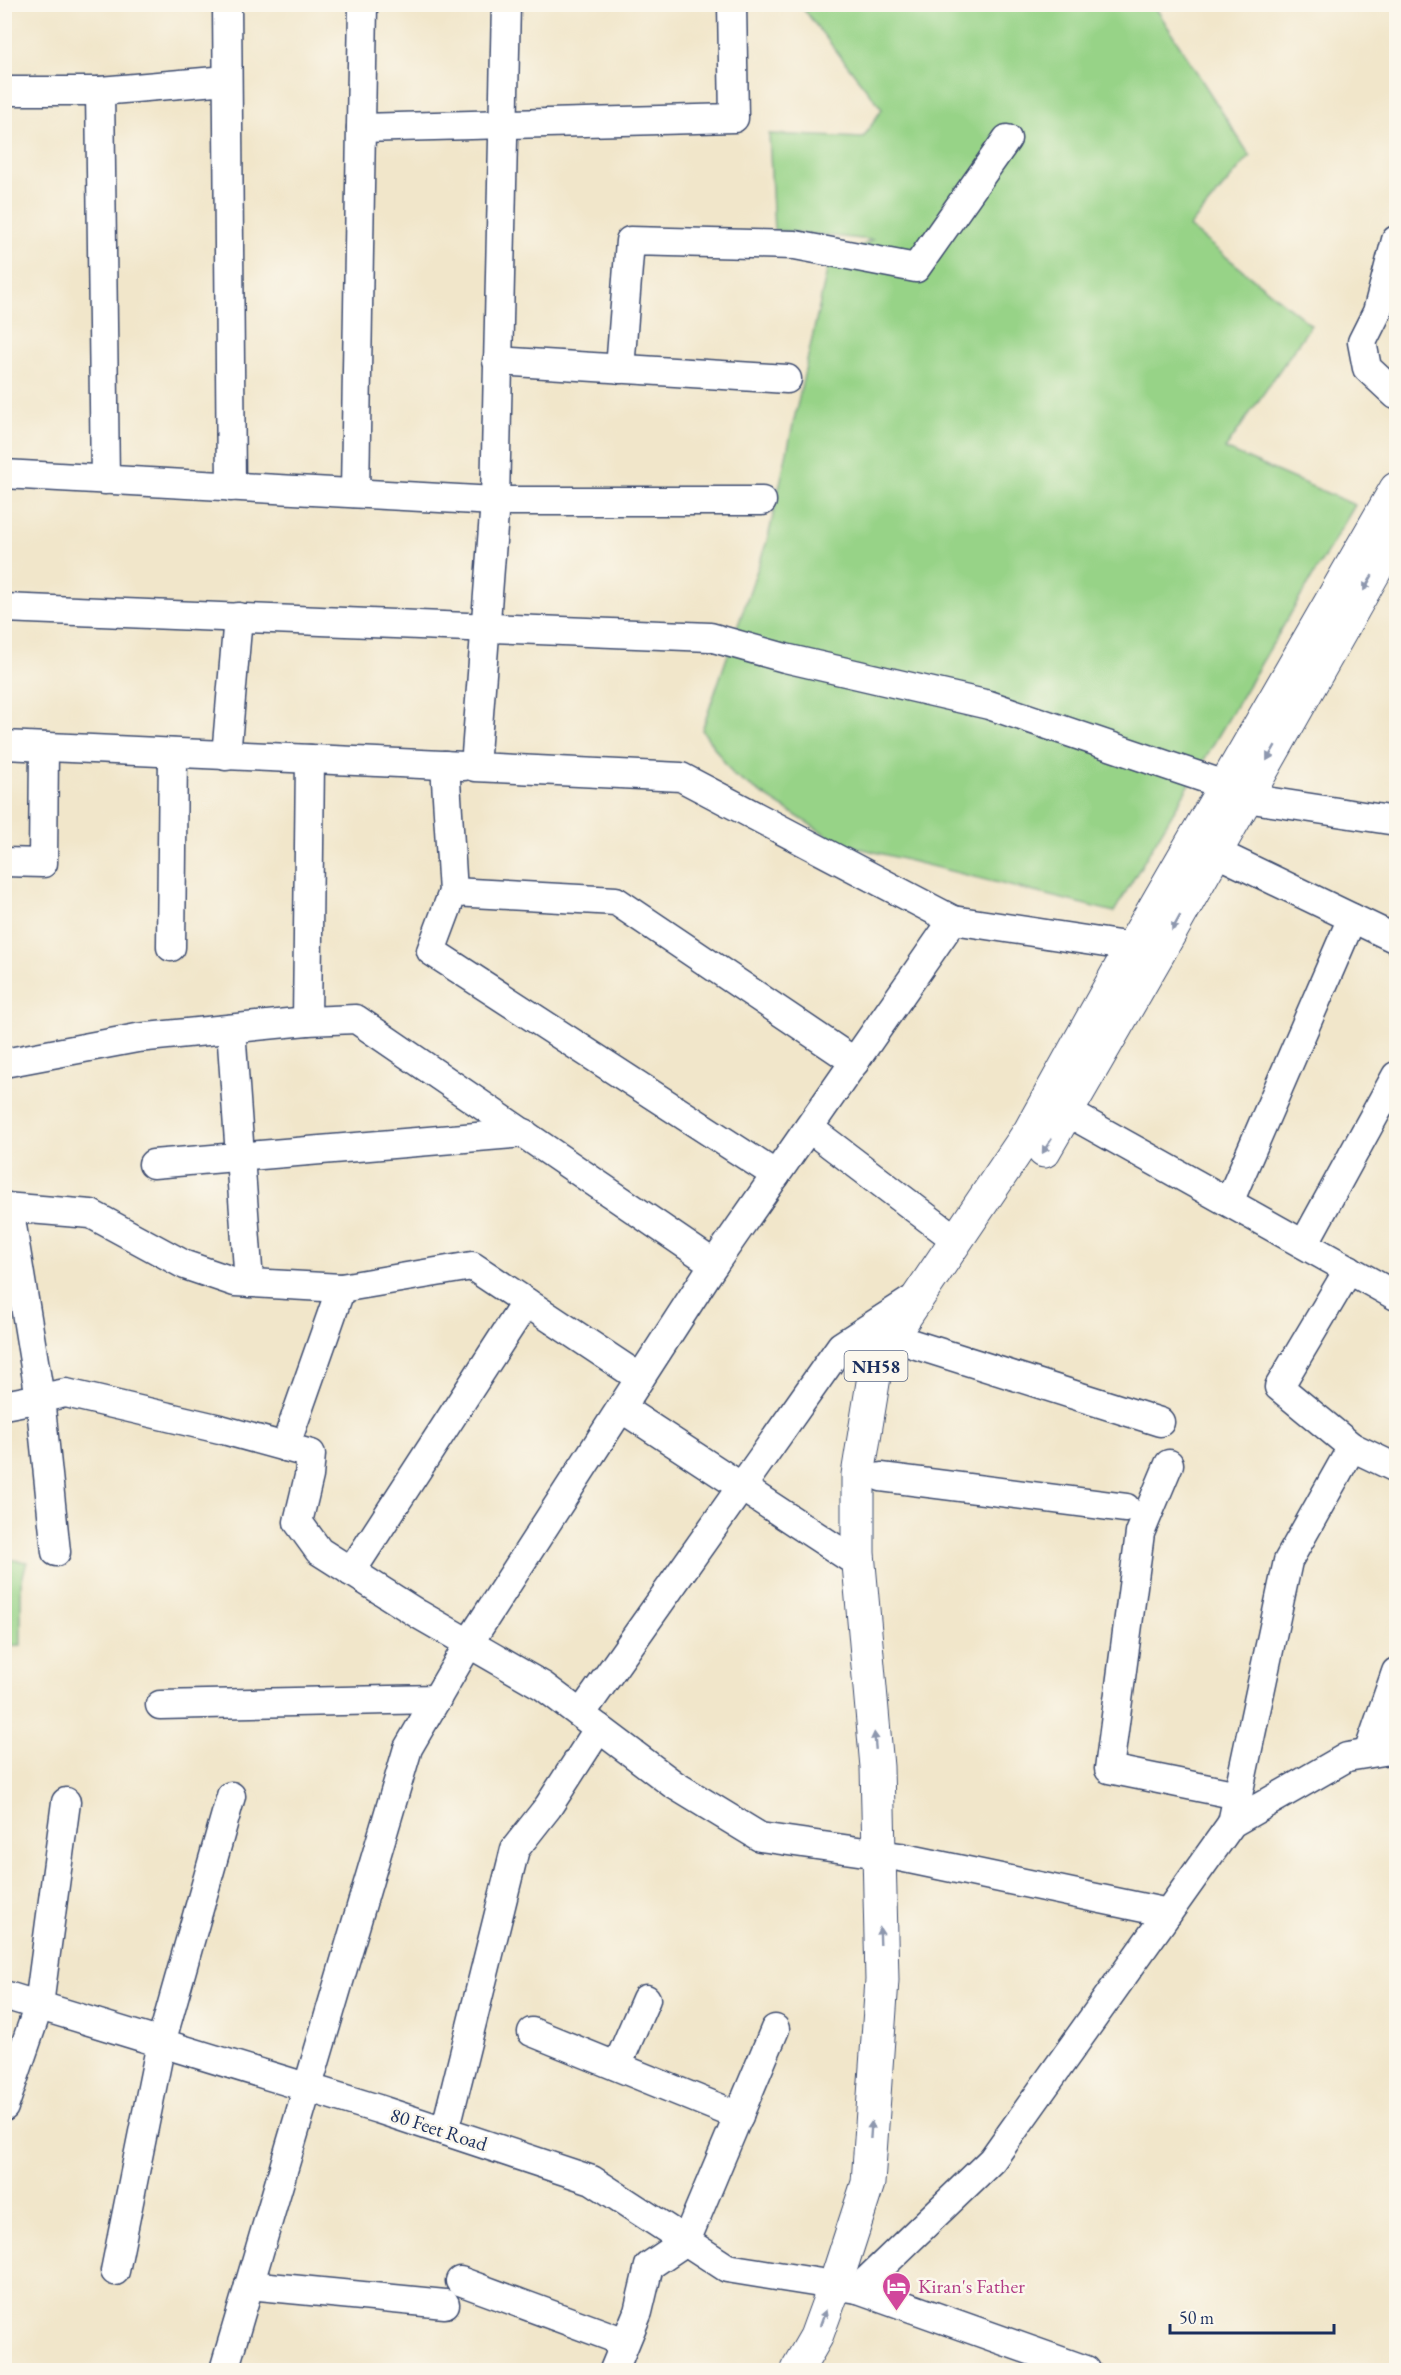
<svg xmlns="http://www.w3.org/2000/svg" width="1401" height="2375" viewBox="0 0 1401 2375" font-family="'EB Garamond',serif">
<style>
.green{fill:#97d387;stroke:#598172;stroke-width:1.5}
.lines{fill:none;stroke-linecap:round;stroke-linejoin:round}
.minor-casing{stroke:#3b4a6e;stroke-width:31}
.highway-casing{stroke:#3b4a6e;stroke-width:35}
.minor{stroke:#fff;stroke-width:28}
.highway{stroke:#fff;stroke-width:33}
.oneway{fill:#8d97ae}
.labels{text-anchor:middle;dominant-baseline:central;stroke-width:5;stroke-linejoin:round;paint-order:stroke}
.shield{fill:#fbf7ec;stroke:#5e6b89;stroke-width:1.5}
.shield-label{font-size:18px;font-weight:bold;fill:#1b2f5e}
.street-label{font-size:20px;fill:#1b2f5e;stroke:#fbf7ec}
.hotel-label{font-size:20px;fill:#b23c85;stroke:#fbf7ec;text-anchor:start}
</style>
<rect width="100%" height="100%" fill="#fbf7ec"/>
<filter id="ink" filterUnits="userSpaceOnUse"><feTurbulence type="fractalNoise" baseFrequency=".0167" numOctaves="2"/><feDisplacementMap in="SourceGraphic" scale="12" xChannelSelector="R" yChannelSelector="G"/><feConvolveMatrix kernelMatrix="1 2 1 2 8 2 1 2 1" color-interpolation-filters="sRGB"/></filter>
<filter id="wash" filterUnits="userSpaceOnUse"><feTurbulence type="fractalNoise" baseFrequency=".008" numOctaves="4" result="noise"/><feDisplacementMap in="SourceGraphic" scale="24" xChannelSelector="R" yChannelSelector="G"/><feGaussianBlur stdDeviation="1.35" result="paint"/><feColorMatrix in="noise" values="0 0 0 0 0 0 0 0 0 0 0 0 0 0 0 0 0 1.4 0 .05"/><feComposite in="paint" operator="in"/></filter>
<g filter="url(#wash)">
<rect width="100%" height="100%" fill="#f1e6ca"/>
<g class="green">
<polygon points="800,5 1154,5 1250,156 1189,227 1311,325 1225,449 1355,505 1114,912 839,843 734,776 702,730 768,538 828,266 872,240 774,230 769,134 863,138 882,109"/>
<polygon points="5,1559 27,1562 21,1583 21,1645 5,1646"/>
</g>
</g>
<g filter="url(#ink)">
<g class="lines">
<defs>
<g id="minor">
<polyline points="227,4 231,487"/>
<polyline points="506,4 495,501 475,767 681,777 953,920"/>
<polyline points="4,91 100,91 227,80"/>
<polyline points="100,91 105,480"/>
<polyline points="361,128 734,118 732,4"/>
<polyline points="1396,240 1377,312 1362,342 1367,368 1396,395"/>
<polyline points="497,361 787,379"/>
<polyline points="620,369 630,241 795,245 916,268 1007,139"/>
<polyline points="4,474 495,501 762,501"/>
<polyline points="355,493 363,4"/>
<polyline points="4,608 710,637 785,658 989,705 1225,785"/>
<polyline points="4,745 464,766"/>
<polyline points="226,756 238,617"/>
<polyline points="445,765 453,892 431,951 776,1175"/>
<polyline points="1246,798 1396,821"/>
<polyline points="1215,852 1396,939"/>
<polyline points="4,862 43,863 44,747"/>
<polyline points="453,892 616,901 855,1062"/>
<polyline points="171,947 173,753"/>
<polyline points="307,1021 310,759"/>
<polyline points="231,1029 249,1283"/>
<polyline points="4,1063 137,1038 307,1021 356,1019 714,1264"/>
<polyline points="1067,1112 1396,1296"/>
<polyline points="809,1128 955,1239"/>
<polyline points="153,1164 524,1133"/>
<polyline points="1229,1202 1352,918"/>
<polyline points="4,1207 91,1214 185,1265 235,1282 341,1288"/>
<polyline points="9,1207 40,1398 56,1552"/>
<polyline points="1304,1244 1396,1076"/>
<polyline points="1349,1269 1279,1387 1352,1447"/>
<polyline points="913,1344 1160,1422"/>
<polyline points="4,1405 66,1393 220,1429 311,1454 309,1476 298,1522 319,1551 418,1614 543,1686 673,1784 760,1837 900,1857 1168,1913"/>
<polyline points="621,1408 859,1564"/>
<polyline points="285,1447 341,1288 472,1266 640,1378"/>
<polyline points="1169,1464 1140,1533 1109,1769 1238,1795"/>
<polyline points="881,1477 1126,1508"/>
<polyline points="351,1572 526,1302"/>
<polyline points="160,1705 437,1699"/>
<polyline points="581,1714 841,1346 915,1298"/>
<polyline points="1368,1753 1396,1672"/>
<polyline points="1232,1823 1288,1561 1352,1447 1396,1468"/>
<polyline points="4,1995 378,2109 592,2180 727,2268 858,2289 1086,2370"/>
<polyline points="532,2032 739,2116"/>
<polyline points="617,2066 646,1999"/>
<polyline points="4,2107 39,2005 66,1802"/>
<polyline points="445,2131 515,1849 548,1807 599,1728"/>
<polyline points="115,2271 161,2043 231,1796"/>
<polyline points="460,2281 625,2342"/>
<polyline points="249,2285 445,2304"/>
<polyline points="858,2289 992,2160 1232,1823 1347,1757 1396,1749"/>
<polyline points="224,2370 408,1748 469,1643 714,1264 953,920 1132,947 1149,959"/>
<polyline points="614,2370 638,2312 649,2266 686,2241 775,2029"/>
</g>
<g id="highway">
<polyline points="1044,1151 1159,952 1390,544"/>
<polyline points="797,2370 816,2337 835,2285 868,2183 882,1980 877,1767 858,1553 858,1475 877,1358 1030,1131 1132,947 1396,489"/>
</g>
</defs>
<use href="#minor" class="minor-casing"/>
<use href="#highway" class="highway-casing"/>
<use href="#minor" class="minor"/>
<use href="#highway" class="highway"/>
</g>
<defs><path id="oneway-solid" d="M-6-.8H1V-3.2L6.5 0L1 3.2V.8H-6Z" transform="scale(1.5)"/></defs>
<g class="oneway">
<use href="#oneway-solid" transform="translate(1368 583) rotate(120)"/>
<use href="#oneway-solid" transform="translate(1271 753) rotate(120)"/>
<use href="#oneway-solid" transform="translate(1176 923) rotate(119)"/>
<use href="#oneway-solid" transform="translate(1047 1146) rotate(123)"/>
<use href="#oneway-solid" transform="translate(875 1741) rotate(-95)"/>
<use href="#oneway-solid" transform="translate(880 1936) rotate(-92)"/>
<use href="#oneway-solid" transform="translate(871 2130) rotate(-86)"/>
<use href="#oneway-solid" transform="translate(823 2318) rotate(-70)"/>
</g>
</g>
<defs>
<symbol id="hotel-pin" viewBox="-11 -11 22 30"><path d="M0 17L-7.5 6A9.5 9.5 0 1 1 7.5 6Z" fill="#d1479c" stroke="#fbf7ec"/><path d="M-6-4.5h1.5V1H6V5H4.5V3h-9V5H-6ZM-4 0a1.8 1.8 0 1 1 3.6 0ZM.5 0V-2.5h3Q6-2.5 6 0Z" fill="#fff"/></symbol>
</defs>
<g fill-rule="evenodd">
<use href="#hotel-pin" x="880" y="2270" width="33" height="45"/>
</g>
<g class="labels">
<rect class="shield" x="844.5" y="1351" width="63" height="30" rx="4.5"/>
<g class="shield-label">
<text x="876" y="1366">NH58</text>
</g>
<g class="street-label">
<text transform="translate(439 2129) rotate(18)">80 Feet Road</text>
</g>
<g class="hotel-label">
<text x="918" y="2286">Kiran's Father</text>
</g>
</g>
<rect width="1401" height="2375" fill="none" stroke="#fbf7ec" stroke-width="24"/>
<path d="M1170 2324v9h164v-9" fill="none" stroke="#1b2f5e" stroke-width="3"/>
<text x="1179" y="2324" font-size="18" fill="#1b2f5e" stroke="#fbf7ec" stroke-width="4.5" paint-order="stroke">50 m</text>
</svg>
